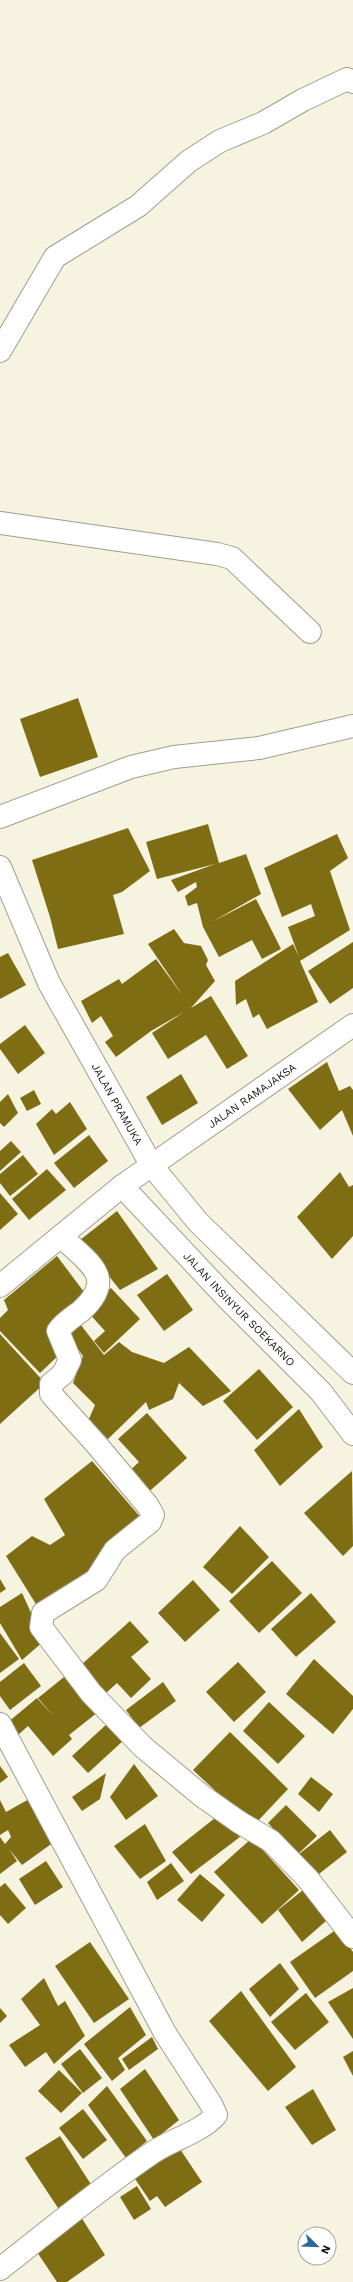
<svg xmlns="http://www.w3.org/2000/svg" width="353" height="2282" viewBox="0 0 353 2282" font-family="'Work Sans',sans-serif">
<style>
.building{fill:#7f6d14}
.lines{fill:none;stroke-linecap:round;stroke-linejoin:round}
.minor-casing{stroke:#a29e8e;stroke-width:24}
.minor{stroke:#fff;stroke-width:22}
.labels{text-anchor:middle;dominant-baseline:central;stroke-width:4;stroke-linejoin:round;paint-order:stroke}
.street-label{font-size:11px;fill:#15140e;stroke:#fff}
</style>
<rect width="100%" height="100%" fill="#f7f3e1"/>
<g class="building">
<polygon points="78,698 98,757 40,777 20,719"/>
<polygon points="208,824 219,863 246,854 261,894 212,922 256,899 281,949 262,959 252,940 219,957 203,927 197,903 188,906 185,896 197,887 196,882 178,892 171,880 215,864 157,879 146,842"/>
<polygon points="128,828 150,871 122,892 113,895 124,934 58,949 50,917 32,860"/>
<polygon points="337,834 348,858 330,871 350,930 300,961 318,1002 267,1029 259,1014 253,1018 246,999 236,1005 235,981 293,944 299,957 288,927 315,916 311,904 282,917 264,868"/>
<polygon points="174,929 184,943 201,946 208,960 206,965 215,981 191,1008 211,996 248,1056 227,1069 206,1035 168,1059 152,1033 184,1012 151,1031 116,1057 105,1042 113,1036 101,1016 92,1023 81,1001 119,979 122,984 156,959 183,996 148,944"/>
<polygon points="353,942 353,988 330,1004 308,971"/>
<polygon points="8,953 26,985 0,999 0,957"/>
<polygon points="25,1025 45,1053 18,1074 0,1049 0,1044"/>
<polygon points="327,1062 339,1091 350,1086 353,1090 353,1136 342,1110 320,1130 288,1089"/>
<polygon points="181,1074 198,1103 162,1125 146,1097"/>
<polygon points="34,1090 41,1104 27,1111 20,1098"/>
<polygon points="8,1094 18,1113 4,1127 0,1123 0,1102"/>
<polygon points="70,1102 87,1129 54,1155 36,1124 52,1109 56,1114"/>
<polygon points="89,1135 108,1161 74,1188 54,1163"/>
<polygon points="11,1141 21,1152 0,1171 0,1151"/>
<polygon points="23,1155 38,1174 10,1196 0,1183 0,1174"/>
<polygon points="47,1169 66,1190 29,1220 12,1199"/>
<polygon points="340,1172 349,1187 353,1185 353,1236 332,1259 297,1217"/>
<polygon points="0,1193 18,1214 0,1230"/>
<polygon points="117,1211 158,1269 120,1290 80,1240"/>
<polygon points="57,1256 87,1296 62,1352 40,1373 0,1331 0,1318 8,1310 4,1300"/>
<polygon points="167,1274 193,1310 164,1331 137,1295"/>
<polygon points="111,1288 140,1319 104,1353 94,1341 105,1331 87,1311"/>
<polygon points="77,1320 104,1355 119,1342 132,1352 164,1363 189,1347 231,1391 203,1406 179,1383 173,1399 149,1410 146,1402 108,1439 88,1421 95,1405 73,1383 83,1356 65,1331"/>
<polygon points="0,1334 45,1383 0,1424"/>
<polygon points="259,1369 293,1407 257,1440 223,1401"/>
<polygon points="299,1409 323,1447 280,1486 254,1450"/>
<polygon points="147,1413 187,1458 143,1497 124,1476 139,1462 118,1439"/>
<polygon points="92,1461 142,1519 81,1587 39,1609 6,1556 32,1536 50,1545 65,1535 44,1499"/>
<polygon points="352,1471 353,1546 343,1556 304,1513"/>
<polygon points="240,1526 269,1557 232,1594 203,1567"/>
<polygon points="272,1561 302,1593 259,1633 229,1601"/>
<polygon points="0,1579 6,1589 0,1593"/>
<polygon points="193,1580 220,1610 185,1642 158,1613"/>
<polygon points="22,1593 44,1641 22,1660 0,1623 0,1607"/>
<polygon points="311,1593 336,1622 296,1657 271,1629"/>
<polygon points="130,1621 149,1642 131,1657 151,1679 131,1698 117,1683 106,1693 81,1665"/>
<polygon points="0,1633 19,1659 0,1673"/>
<polygon points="314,1659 353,1696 353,1709 333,1734 286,1694"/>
<polygon points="238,1662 266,1692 234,1722 206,1692"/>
<polygon points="24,1663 41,1686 10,1710 0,1696 0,1682"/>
<polygon points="69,1673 98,1712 69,1735 72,1739 53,1756 28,1726 18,1735 7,1723 37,1698 54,1717 38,1698"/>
<polygon points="163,1682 176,1701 139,1728 126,1710"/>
<polygon points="269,1702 305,1736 278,1764 243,1731"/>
<polygon points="108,1723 124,1740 88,1773 72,1756"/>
<polygon points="230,1732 288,1789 255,1824 252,1825 193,1770"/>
<polygon points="134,1764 158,1796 126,1820 110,1797"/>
<polygon points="0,1766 8,1777 0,1783"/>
<polygon points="106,1773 100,1799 82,1811 72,1797"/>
<polygon points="311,1777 333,1794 319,1812 298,1794"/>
<polygon points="31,1798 54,1842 22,1865 9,1849 17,1861 0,1874 0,1837 5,1844 11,1837 8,1830 0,1835 0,1800 6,1812"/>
<polygon points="286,1805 317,1836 297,1855 268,1823"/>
<polygon points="220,1814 240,1837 191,1874 172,1852"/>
<polygon points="145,1824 166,1861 140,1879 114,1846"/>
<polygon points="330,1830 347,1852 315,1877 299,1854"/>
<polygon points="252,1838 299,1890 262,1924 214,1872"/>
<polygon points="46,1861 63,1887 35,1905 19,1879"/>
<polygon points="171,1863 184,1881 157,1900 147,1882"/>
<polygon points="200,1874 225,1895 202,1922 177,1900"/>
<polygon points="5,1883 26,1908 8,1924 0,1915 0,1887"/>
<polygon points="303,1890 326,1921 302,1942 278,1910"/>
<polygon points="337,1929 353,1952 353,1971 315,1998 290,1962"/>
<polygon points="90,1942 129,1999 94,2023 55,1966"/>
<polygon points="280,1963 299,1989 270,2017 249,1989"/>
<polygon points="44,1978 58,2006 65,2001 85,2036 54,2064 46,2052 25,2067 9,2045 40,2025 21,1999"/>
<polygon points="353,1988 353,2039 328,2002"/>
<polygon points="241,1991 296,2067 268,2091 209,2021"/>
<polygon points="306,1993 329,2022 295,2050 271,2022"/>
<polygon points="130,2007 146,2035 118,2058 125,2070 112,2081 84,2044"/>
<polygon points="0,2008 7,2016 0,2023"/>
<polygon points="152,2037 158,2049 129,2070 122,2059"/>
<polygon points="80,2049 102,2078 83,2093 61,2064"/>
<polygon points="353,2051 353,2076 343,2057"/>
<polygon points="145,2069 179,2120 154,2140 120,2089"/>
<polygon points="59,2070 82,2093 61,2113 38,2091"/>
<polygon points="107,2086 147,2141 126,2158 88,2105"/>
<polygon points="313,2089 336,2130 312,2145 285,2107"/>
<polygon points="83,2109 107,2140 83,2159 59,2128"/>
<polygon points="60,2136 92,2186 58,2208 25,2158"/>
<polygon points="176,2143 202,2182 165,2207 157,2196 150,2201 131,2173"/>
<polygon points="137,2186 151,2209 134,2220 120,2197"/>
<polygon points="81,2217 105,2255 67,2282 57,2282 33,2246"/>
</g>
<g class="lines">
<defs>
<g id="minor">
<polyline points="0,351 55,257 138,206 189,161 220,141 263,123 303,100 347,79 353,82"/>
<polyline points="0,523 217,554 232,558 310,632"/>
<polyline points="0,817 131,767 174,757 259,748 353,726"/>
<path id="s1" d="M0 867 49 983 152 1166 198 1222 353 1373"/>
<path id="s2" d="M122 1186 227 1298 321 1392 353 1434"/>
<path d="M61 1236C88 1263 118 1277 81 1311 73 1317 63 1323 58 1331L70 1360 63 1374 51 1384V1394L97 1445 148 1506 153 1515 150 1522 115 1550 96 1580 43 1613 41 1627 91 1693 143 1747 202 1796 239 1822 271 1841 308 1879 353 1937"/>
<path id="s3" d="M0 1286 122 1186 353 1025"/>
<path d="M0 1724 165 2033 211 2104 216 2115C200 2133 172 2139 152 2153 99 2189 50 2230 0 2269"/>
</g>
</defs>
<use href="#minor" class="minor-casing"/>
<use href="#minor" class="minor"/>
</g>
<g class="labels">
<g class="street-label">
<text stroke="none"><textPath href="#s3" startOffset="316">JALAN RAMAJAKSA</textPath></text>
<text stroke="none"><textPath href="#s1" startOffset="265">JALAN PRAMUKA</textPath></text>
<text stroke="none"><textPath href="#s2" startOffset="170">JALAN INSINYUR SOEKARNO</textPath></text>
</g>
</g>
<g transform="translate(317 2246) rotate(113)"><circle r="19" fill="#ffffff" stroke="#a1a19f"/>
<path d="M0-3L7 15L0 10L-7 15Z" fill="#286aa0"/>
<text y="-6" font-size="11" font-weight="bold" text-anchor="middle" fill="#15140e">N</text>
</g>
</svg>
